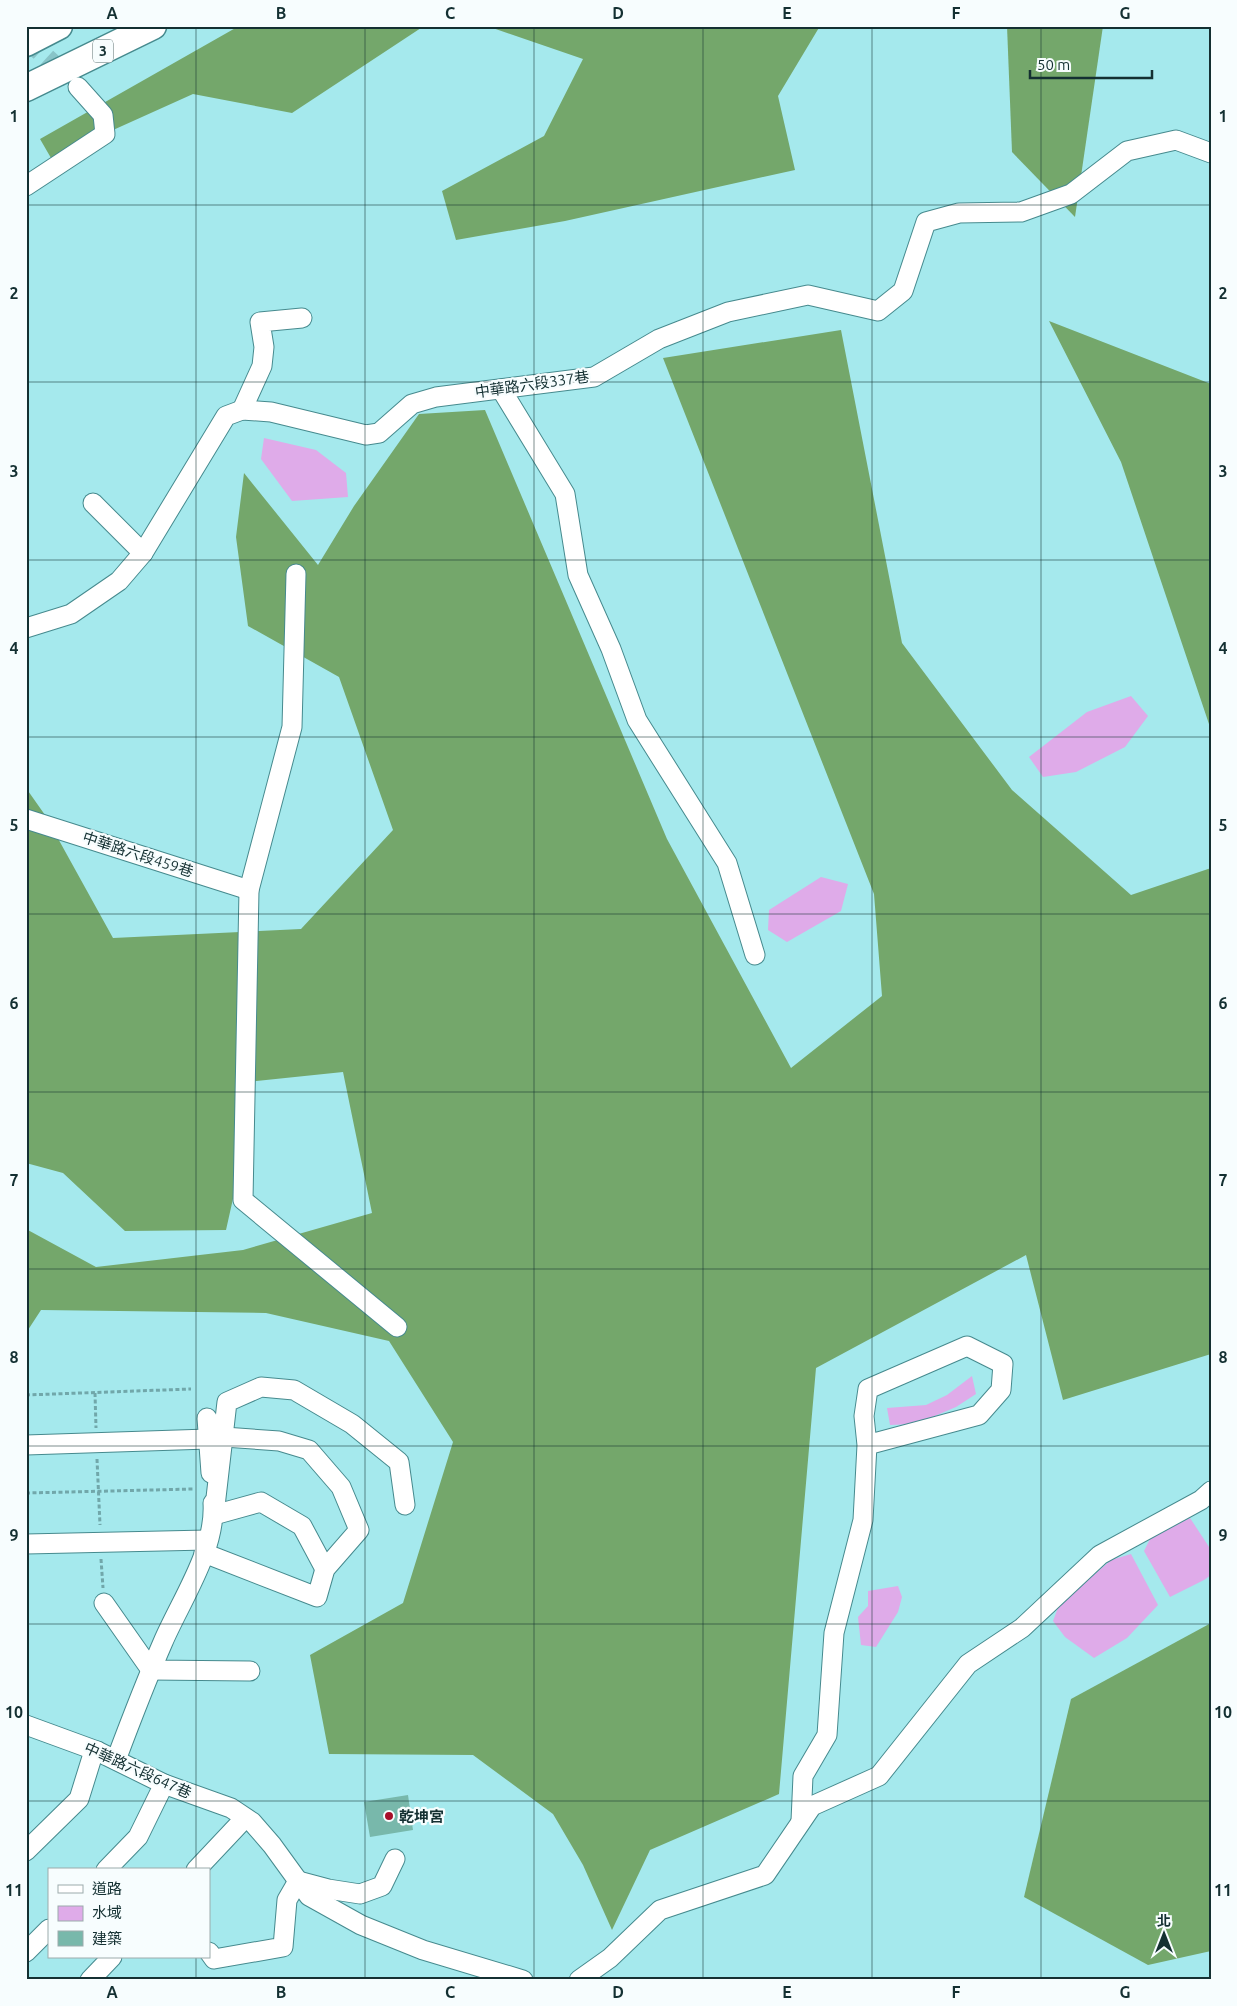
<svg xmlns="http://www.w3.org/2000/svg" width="1237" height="2006" viewBox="0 0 1237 2006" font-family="Ubuntu,'Noto Sans TC',sans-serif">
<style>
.forest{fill:#74a76b}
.water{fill:#dfabe9}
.building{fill:#78b8ab}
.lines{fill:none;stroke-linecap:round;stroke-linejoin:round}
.minor-tunnel{stroke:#88c4c8;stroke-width:19;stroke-dasharray:19 9;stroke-linecap:butt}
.minor-casing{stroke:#468a8e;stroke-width:21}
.highway-casing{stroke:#468a8e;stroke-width:29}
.path{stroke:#71a7aa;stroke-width:3;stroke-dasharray:4 2.5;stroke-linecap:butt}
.minor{stroke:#fff;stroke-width:19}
.highway{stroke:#fff;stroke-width:26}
.grid{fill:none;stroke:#143032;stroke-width:1;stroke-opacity:0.55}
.poi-dot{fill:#a70e29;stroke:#f7fdfe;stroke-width:2}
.labels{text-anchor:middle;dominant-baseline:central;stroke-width:4.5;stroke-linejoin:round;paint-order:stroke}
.shield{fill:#f7fdfe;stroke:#586e6f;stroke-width:1}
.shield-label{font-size:14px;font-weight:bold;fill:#143032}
.street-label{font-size:15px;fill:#143032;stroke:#f7fdfe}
.poi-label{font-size:15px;font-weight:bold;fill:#143032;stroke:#f7fdfe;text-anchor:start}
.neatline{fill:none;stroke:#143032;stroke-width:2}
.grid-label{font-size:16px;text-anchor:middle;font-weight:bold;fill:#143032}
</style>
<rect width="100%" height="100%" fill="#a5e9ed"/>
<g class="forest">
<polygon points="239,26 424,26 292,113 193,94 51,158 40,139"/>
<polygon points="487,26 820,26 778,96 795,170 565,221 456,240 442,191 544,136 583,59"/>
<polygon points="1007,26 1103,26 1075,217 1012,152"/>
<polygon points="1049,321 1211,384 1211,730 1121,462"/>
<polygon points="841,330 902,643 1012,790 1131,895 1211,868 1211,1354 1063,1400 1026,1255 816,1368 779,1794 650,1850 612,1930 583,1865 553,1814 473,1755 329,1754 310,1655 403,1603 453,1442 389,1341 266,1313 41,1310 26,1333 26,1229 96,1267 243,1250 372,1213 343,1072 247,1082 245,1145 226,1230 125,1231 63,1173 26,1163 26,788 45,815 113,938 301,929 393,830 339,677 248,626 236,537 244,473 318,565 354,506 419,414 485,410 667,839 791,1068 882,996 874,894 663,358"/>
<polygon points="1211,1623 1211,1951 1148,1965 1024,1897 1071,1699"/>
</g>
<g class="water">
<polygon points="264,438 316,450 346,473 348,497 292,501 261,459"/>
<polygon points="1131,696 1148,716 1125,747 1076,772 1043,777 1029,757 1087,712"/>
<polygon points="821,877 848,884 841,911 787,942 768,930 769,910"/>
<polygon points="972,1376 976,1394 956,1407 916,1424 890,1425 887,1408 926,1405 947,1395"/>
<polygon points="1190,1518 1211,1550 1211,1575 1204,1580 1170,1597 1144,1551 1151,1537"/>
<polygon points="1131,1554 1158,1605 1127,1638 1094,1658 1065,1637 1053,1621 1059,1605 1111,1560"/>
<polygon points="898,1586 902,1597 898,1612 876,1647 861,1645 858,1617 868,1606 868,1591"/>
</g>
<polygon class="building" points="408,1795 413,1830 370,1837 364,1802"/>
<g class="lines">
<polyline class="minor-tunnel" points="26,39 70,79"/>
<defs>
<g id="minor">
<polyline points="26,186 105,134 103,115 78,87"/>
<polyline points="501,389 565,494 578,575 611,649 637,720 727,863 755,955"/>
<polyline points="242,410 262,366 264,347 260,322 302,318"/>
<polyline points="93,503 143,553"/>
<polyline points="296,574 292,727 249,890 243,1200 397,1327"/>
<polyline points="26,628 71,614 119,581 143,553 226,416 242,410 271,412 366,435 379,433 412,404 436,397 594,377 659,339 728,312 808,295 878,311 903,291 926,222 959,213 1021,212 1071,194 1127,151 1176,140 1211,153"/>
<polyline points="26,819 249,890"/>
<polyline points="207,1418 211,1473"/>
<polyline points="26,1445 208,1439"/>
<polyline points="26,1544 207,1540"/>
<polyline points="204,1553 317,1597 325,1569 359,1530 341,1487 309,1450 279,1441 224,1437"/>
<polyline points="325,1569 302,1526 261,1502 214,1515 227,1402 261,1387 294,1390 352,1424 399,1462 405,1505"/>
<polyline points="104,1603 151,1670 250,1671"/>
<polyline points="26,1725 97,1751 164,1784 231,1808 252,1822 272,1845 309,1896 361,1925 423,1950 523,1980"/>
<path d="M116 1760C131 1720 146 1681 163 1642 181 1600 216 1550 213 1503"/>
<polyline points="801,1821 803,1776 827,1735 834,1633 863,1520 867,1445 979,1415 1001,1390 1003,1364 967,1346 868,1389 864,1416 867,1445"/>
<polyline points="26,1851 79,1799 93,1754 97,1751"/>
<polyline points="106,1870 138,1837 164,1784"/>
<polyline points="196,1870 245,1818"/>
<polyline points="26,1952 49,1929"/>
<polyline points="209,1952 214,1959 283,1947 287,1900 298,1881 328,1889 360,1894 382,1886 395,1859"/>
<polyline points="90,1980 112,1957"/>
<polyline points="579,1980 610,1958 660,1910 765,1875 812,1806 879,1776 968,1664 1022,1628 1100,1555 1201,1500 1211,1491"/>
</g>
<g id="highway">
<polyline points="26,43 59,26"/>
<polyline points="26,88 153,26"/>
</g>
</defs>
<use href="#minor" class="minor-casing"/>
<use href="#highway" class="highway-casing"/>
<g class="path">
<polyline points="95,1393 96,1428"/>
<polyline points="26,1395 191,1389"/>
<polyline points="97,1459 100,1525"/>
<polyline points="26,1493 193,1489"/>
<polyline points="101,1559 103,1588"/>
</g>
<use href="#minor" class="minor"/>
<use href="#highway" class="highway"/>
</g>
<path class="grid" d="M196 26V1870M365 26V1980M534 26V1980M703 26V1980M872 26V1980M1041 26V1980M26 205H1211M26 382H1211M26 560H1211M26 737H1211M26 914H1211M26 1092H1211M26 1269H1211M26 1446H1211M26 1624H1211M26 1801H1211M196 1957V1980"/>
<circle class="poi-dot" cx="389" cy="1816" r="5"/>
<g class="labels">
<rect class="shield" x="93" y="39.5" width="20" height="23" rx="4"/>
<g class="shield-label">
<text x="103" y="51">3</text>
</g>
<g class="street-label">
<text transform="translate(532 384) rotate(-8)">中華路六段337巷</text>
<text transform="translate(138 854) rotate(18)">中華路六段459巷</text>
<text transform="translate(138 1770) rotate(24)">中華路六段647巷</text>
</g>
<g class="poi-label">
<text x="399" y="1816">乾坤宮</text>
</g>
</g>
<rect width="1237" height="2006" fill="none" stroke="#f7fdfe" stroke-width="55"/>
<rect x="48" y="1868" width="162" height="90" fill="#f7fdfe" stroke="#9cabac"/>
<rect x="58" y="1885" width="25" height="8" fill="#ffffff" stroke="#9cabac"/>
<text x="92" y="1894" font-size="15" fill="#143032">道路</text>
<rect x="58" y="1906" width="25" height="15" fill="#dfabe9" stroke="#9cabac"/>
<text x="92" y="1918" font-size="15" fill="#143032">水域</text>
<rect x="58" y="1931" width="25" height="15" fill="#78b8ab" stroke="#9cabac"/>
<text x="92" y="1944" font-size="15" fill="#143032">建築</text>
<g transform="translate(1164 1934)" stroke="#f7fdfe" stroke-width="4" paint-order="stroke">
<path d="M0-4L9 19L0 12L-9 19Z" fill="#143032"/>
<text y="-8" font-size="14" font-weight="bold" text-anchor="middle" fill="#143032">北</text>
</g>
<path d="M1030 70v8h122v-8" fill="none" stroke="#143032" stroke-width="2.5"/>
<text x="1037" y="70" font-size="15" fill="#143032" stroke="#f7fdfe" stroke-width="4" paint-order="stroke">50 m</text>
<rect x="28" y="28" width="1182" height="1950" class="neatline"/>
<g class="grid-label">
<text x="112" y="19">A</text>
<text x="281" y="19">B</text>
<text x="450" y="19">C</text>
<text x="618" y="19">D</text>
<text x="787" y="19">E</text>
<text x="956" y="19">F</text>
<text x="1125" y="19">G</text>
<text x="14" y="122">1</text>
<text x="1223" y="122">1</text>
<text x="14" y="299">2</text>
<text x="1223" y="299">2</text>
<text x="14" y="477">3</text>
<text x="1223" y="477">3</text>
<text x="14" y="654">4</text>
<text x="1223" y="654">4</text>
<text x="14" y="831">5</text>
<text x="1223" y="831">5</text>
<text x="14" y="1009">6</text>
<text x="1223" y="1009">6</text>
<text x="14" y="1186">7</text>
<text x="1223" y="1186">7</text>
<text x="14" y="1363">8</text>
<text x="1223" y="1363">8</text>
<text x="14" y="1541">9</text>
<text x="1223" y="1541">9</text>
<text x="14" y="1718">10</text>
<text x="1223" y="1718">10</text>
<text x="14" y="1896">11</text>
<text x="1223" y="1896">11</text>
<text x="112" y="1998">A</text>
<text x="281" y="1998">B</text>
<text x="450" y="1998">C</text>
<text x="618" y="1998">D</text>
<text x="787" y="1998">E</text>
<text x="956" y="1998">F</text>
<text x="1125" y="1998">G</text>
</g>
</svg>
